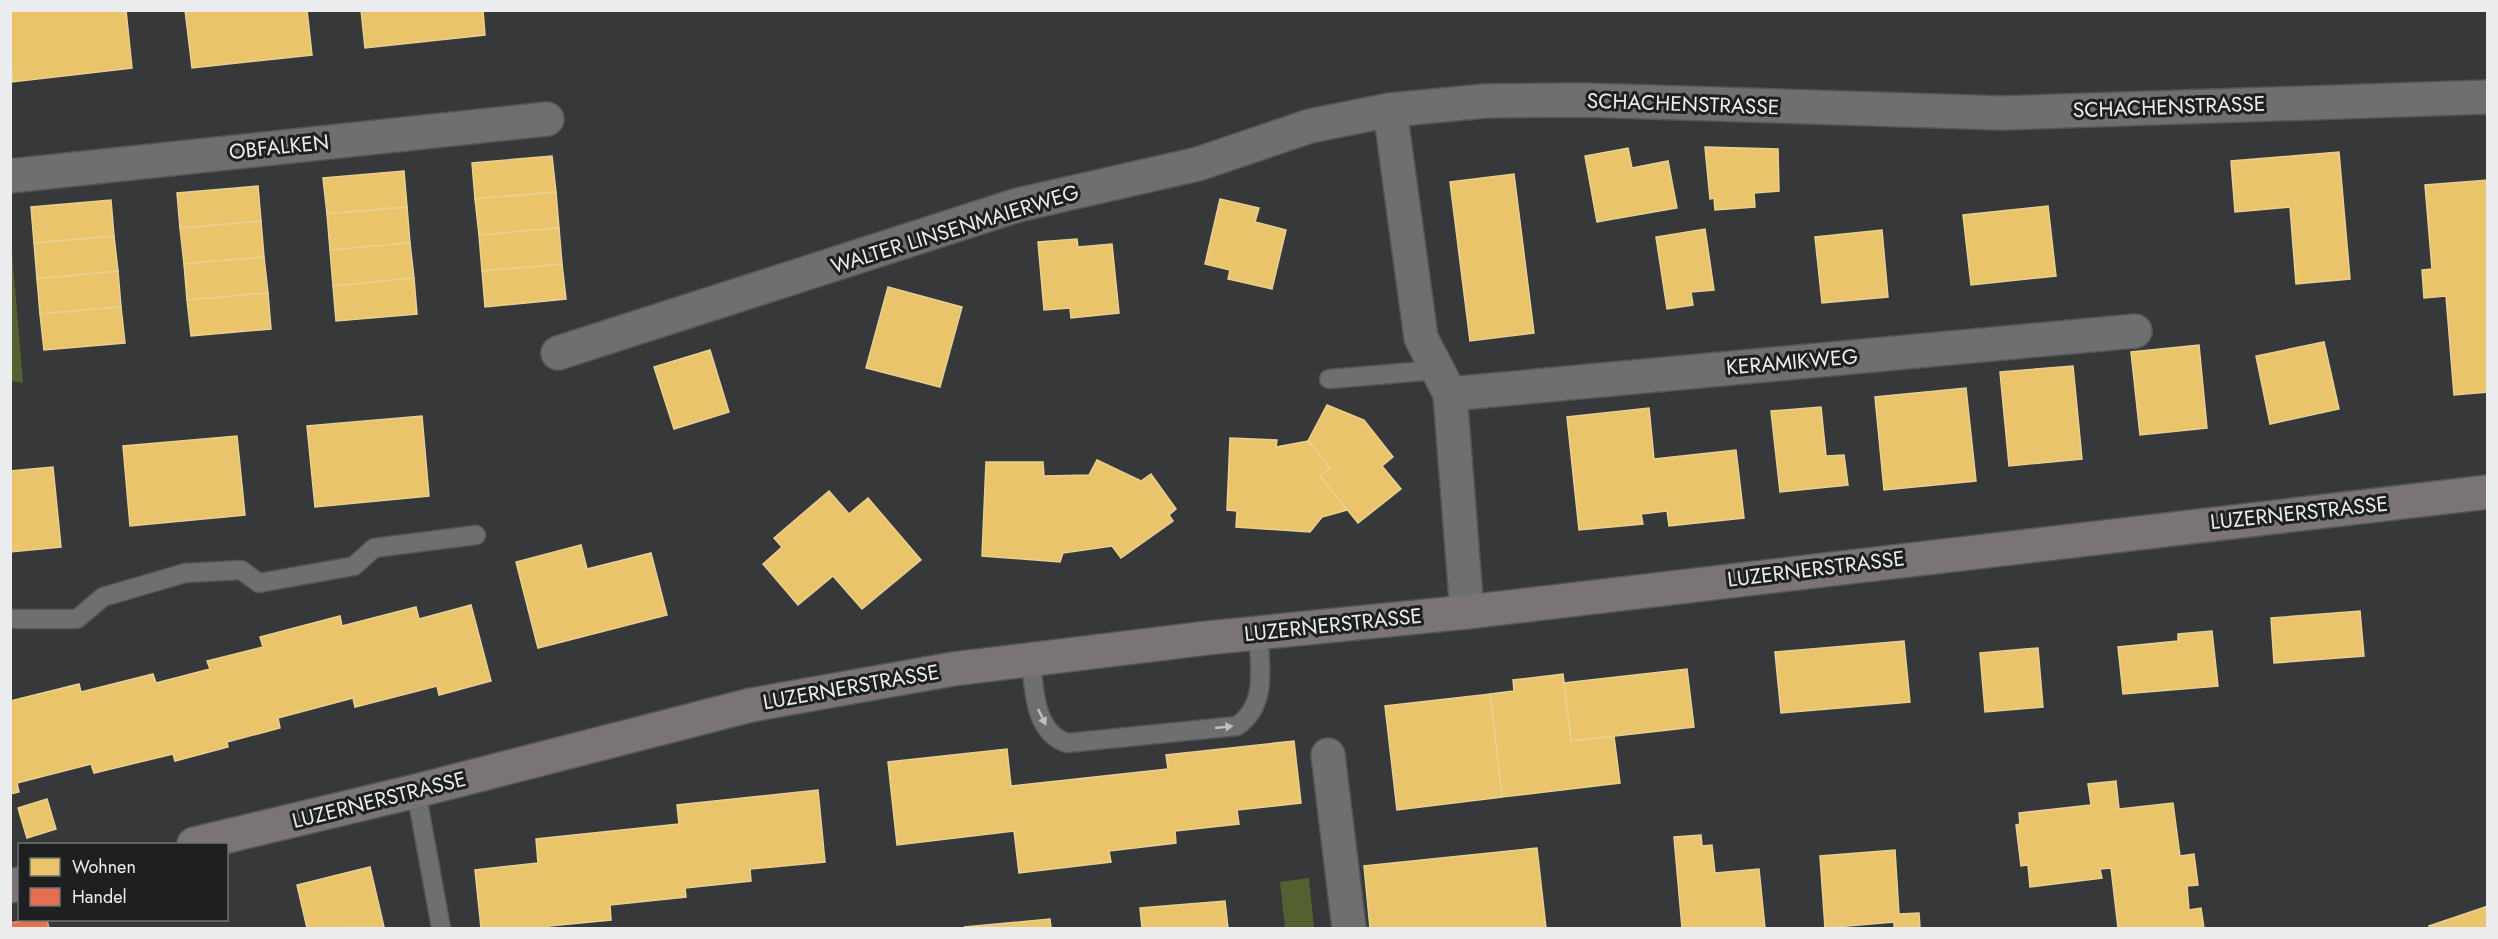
<svg xmlns="http://www.w3.org/2000/svg" width="2498" height="939" viewBox="0 0 2498 939" font-family="Jost,sans-serif">
<style>
.green{fill:#556031}
.homes{fill:#e9c46a;stroke:#e9d092;stroke-width:1.5}
.shops{fill:#e76f51;stroke:#e89480;stroke-width:1.5}
.lines{fill:none;stroke-linecap:round;stroke-linejoin:round}
.lane-casing{stroke:#535557;stroke-width:21}
.street-casing{stroke:#535557;stroke-width:36}
.primary-casing{stroke:#535557;stroke-width:36}
.lane{stroke:#6d6f70;stroke-width:18}
.street{stroke:#6d6f70;stroke-width:33}
.primary{stroke:#7a7476;stroke-width:33}
.oneway{fill:#bec0c2}
.labels{text-anchor:middle;dominant-baseline:central;stroke-width:6;stroke-linejoin:round;paint-order:stroke}
.street-label{font-size:21px;fill:#eaecee;stroke:#1e1f20}
</style>
<rect width="100%" height="100%" fill="#36383a"/>
<g class="green">
<polygon points="10,240 11,240 23,383 11,381"/>
<polygon points="1309,878 1314,928 1285,928 1280,882"/>
</g>
<g class="homes">
<polygon points="10,10 126,10 132,68 12,82"/>
<polygon points="185,10 307,10 312,55 192,68"/>
<polygon points="361,10 483,10 485,35 365,48"/>
<polygon points="1705,147 1778,149 1779,191 1754,193 1755,207 1715,210 1714,198 1710,199"/>
<polygon points="1628,148 1632,168 1668,161 1677,208 1597,222 1585,156"/>
<polygon points="2339,152 2350,279 2296,284 2290,207 2235,212 2231,161"/>
<polygon points="552,156 556,192 475,199 472,163"/>
<polygon points="404,171 407,207 327,214 323,178"/>
<polygon points="1514,174 1534,333 1470,341 1450,182"/>
<polygon points="2488,180 2488,392 2454,395 2446,296 2424,298 2422,270 2432,269 2425,185"/>
<polygon points="258,186 261,221 180,228 177,193"/>
<polygon points="556,192 559,228 479,235 475,199"/>
<polygon points="1220,199 1259,208 1255,222 1286,230 1272,289 1228,279 1230,270 1205,264"/>
<polygon points="111,200 114,236 34,243 31,207"/>
<polygon points="2048,206 2056,276 1971,285 1963,215"/>
<polygon points="407,207 410,243 330,250 327,214"/>
<polygon points="261,221 264,257 184,264 180,228"/>
<polygon points="559,228 562,264 482,271 479,235"/>
<polygon points="1705,229 1714,290 1691,292 1693,305 1667,309 1656,237"/>
<polygon points="1882,230 1888,297 1822,303 1815,237"/>
<polygon points="114,236 118,271 37,279 34,243"/>
<polygon points="1077,239 1078,247 1112,244 1119,313 1071,318 1070,308 1044,310 1038,242"/>
<polygon points="410,243 414,278 333,286 330,250"/>
<polygon points="264,257 268,293 187,300 184,264"/>
<polygon points="562,264 566,299 485,307 482,271"/>
<polygon points="118,271 121,307 40,314 37,279"/>
<polygon points="414,278 417,314 336,321 333,286"/>
<polygon points="888,287 962,307 940,387 866,368"/>
<polygon points="268,293 271,329 191,336 187,300"/>
<polygon points="121,307 125,343 44,350 40,314"/>
<polygon points="2324,342 2339,409 2270,424 2256,356"/>
<polygon points="2199,345 2207,428 2140,435 2131,352"/>
<polygon points="710,350 729,412 674,429 654,367"/>
<polygon points="2073,366 2082,459 2009,466 2000,372"/>
<polygon points="1966,388 1976,481 1884,490 1875,397"/>
<polygon points="1327,405 1364,420 1393,457 1382,466 1401,489 1358,523 1320,476 1330,468 1308,441"/>
<polygon points="1821,407 1826,456 1844,455 1848,485 1780,492 1771,411"/>
<polygon points="1649,408 1654,459 1736,450 1744,518 1669,526 1667,511 1641,514 1643,524 1579,530 1567,417"/>
<polygon points="422,416 429,496 315,507 307,426"/>
<polygon points="237,436 245,515 130,526 123,446"/>
<polygon points="1230,438 1277,440 1276,447 1308,441 1330,468 1320,476 1347,510 1322,517 1310,532 1236,527 1237,511 1227,510"/>
<polygon points="1097,460 1141,481 1151,474 1176,509 1169,515 1173,521 1121,558 1112,546 1063,553 1060,562 982,556 986,462 1043,462 1044,476 1089,475"/>
<polygon points="53,467 61,547 10,552 10,471"/>
<polygon points="829,491 849,514 868,498 921,560 862,609 833,576 798,605 763,564 782,547 774,538"/>
<polygon points="581,545 587,569 651,553 667,615 538,648 516,562"/>
<polygon points="471,605 491,681 439,695 437,686 355,707 353,698 278,718 280,728 227,742 228,747 175,761 173,754 94,773 91,764 17,783 19,792 10,794 10,701 79,684 81,692 153,674 156,683 210,669 207,661 263,647 260,637 340,616 342,626 416,607 419,619"/>
<polygon points="2360,611 2364,656 2274,663 2271,618"/>
<polygon points="2212,631 2218,686 2123,694 2118,647 2178,641 2178,634"/>
<polygon points="1904,641 1910,702 1781,713 1775,652"/>
<polygon points="2038,648 2043,707 1985,712 1980,653"/>
<polygon points="1687,669 1694,727 1571,741 1564,683"/>
<polygon points="1563,674 1571,741 1614,736 1620,783 1502,797 1490,694 1514,691 1513,680"/>
<polygon points="1490,694 1502,797 1397,810 1385,706"/>
<polygon points="1294,741 1301,803 1237,810 1239,824 1175,831 1176,843 1109,851 1111,862 1019,873 1014,831 897,845 888,762 1007,749 1011,786 1168,769 1166,755"/>
<polygon points="2116,781 2119,809 2173,803 2180,856 2194,854 2198,885 2187,886 2189,910 2201,908 2204,928 2118,928 2111,868 2100,869 2102,878 2030,887 2028,865 2021,866 2016,825 2020,824 2019,813 2091,805 2088,784"/>
<polygon points="818,790 825,862 750,869 751,881 685,888 686,897 610,905 611,920 549,926 549,928 481,928 475,870 538,863 536,839 679,824 677,805"/>
<polygon points="47,799 56,829 27,838 18,808"/>
<polygon points="1701,835 1702,846 1712,845 1715,873 1759,869 1765,928 1682,928 1674,837"/>
<polygon points="1537,848 1546,928 1370,928 1364,866"/>
<polygon points="1895,850 1899,914 1919,913 1920,928 1894,928 1894,922 1825,928 1820,856"/>
<polygon points="370,867 384,927 307,928 297,885"/>
<polygon points="1225,901 1228,928 1142,928 1140,908"/>
<polygon points="2488,906 2488,928 2430,928 2429,926"/>
<polygon points="1050,919 1051,928 964,927"/>
</g>
<polygon class="shops" points="27,920 47,920 49,928 10,928 10,923"/>
<g class="lines">
<defs>
<g id="lane">
<polyline points="1329,379 1437,370"/>
<polyline points="10,619 77,619 103,597 185,573 241,570 259,583 354,566 374,548 476,535"/>
<path d="M1031 661C1034 689 1034 732 1067 743L1237 726C1268 705 1260 665 1258 633"/>
<polyline points="416,791 441,928"/>
</g>
<g id="street">
<polyline points="1390,110 1421,338 1450,394 1467,612"/>
<polyline points="10,176 547,119"/>
<polyline points="558,353 1018,205 1198,164 1310,126 1390,110 1485,101 1583,100 2002,113 2488,97"/>
<polyline points="1450,394 2135,331"/>
<polyline points="1328,755 1349,928"/>
</g>
<g id="primary">
<polyline points="194,844 416,791 751,705 953,669 1207,638 1467,612 2488,492"/>
<polyline points="10,886 20,884"/>
</g>
</defs>
<use href="#lane" class="lane-casing"/>
<use href="#street" class="street-casing"/>
<use href="#primary" class="primary-casing"/>
<use href="#lane" class="lane"/>
<use href="#street" class="street"/>
<use href="#primary" class="primary"/>
</g>
<defs><path id="oneway-solid" d="M-6-.8H1V-3.2L6.5 0L1 3.2V.8H-6Z" transform="scale(1.5)"/></defs>
<g class="oneway">
<use href="#oneway-solid" transform="translate(1042 717) rotate(64)"/>
<use href="#oneway-solid" transform="translate(1224 727) rotate(-6)"/>
</g>
<g class="labels">
<g class="street-label">
<text transform="translate(1683 104) rotate(2)">SCHACHENSTRASSE</text>
<text transform="translate(2169 107) rotate(-2)">SCHACHENSTRASSE</text>
<text transform="translate(279 147) rotate(-6)">OBFALKEN</text>
<text transform="translate(955 229) rotate(-17)">WALTER LINSENMAIERWEG</text>
<text transform="translate(1792 362) rotate(-5)">KERAMIKWEG</text>
<text transform="translate(2299 513) rotate(-6)">LUZERNERSTRASSE</text>
<text transform="translate(1816 569) rotate(-7)">LUZERNERSTRASSE</text>
<text transform="translate(1333 625) rotate(-6)">LUZERNERSTRASSE</text>
<text transform="translate(851 687) rotate(-10)">LUZERNERSTRASSE</text>
<text transform="translate(379 800) rotate(-14)">LUZERNERSTRASSE</text>
</g>
</g>
<rect width="2498" height="939" fill="none" stroke="#eaecee" stroke-width="24"/>
<rect x="18" y="843" width="210" height="78" fill="#1e1f20" stroke="#707172" stroke-width="1.5"/>
<rect x="30" y="858" width="30" height="18" fill="#e9c46a" stroke="#707172" stroke-width="1.5"/>
<text x="72" y="873" font-size="18" fill="#eaecee">Wohnen</text>
<rect x="30" y="888" width="30" height="18" fill="#e76f51" stroke="#707172" stroke-width="1.5"/>
<text x="72" y="903" font-size="18" fill="#eaecee">Handel</text>
</svg>
